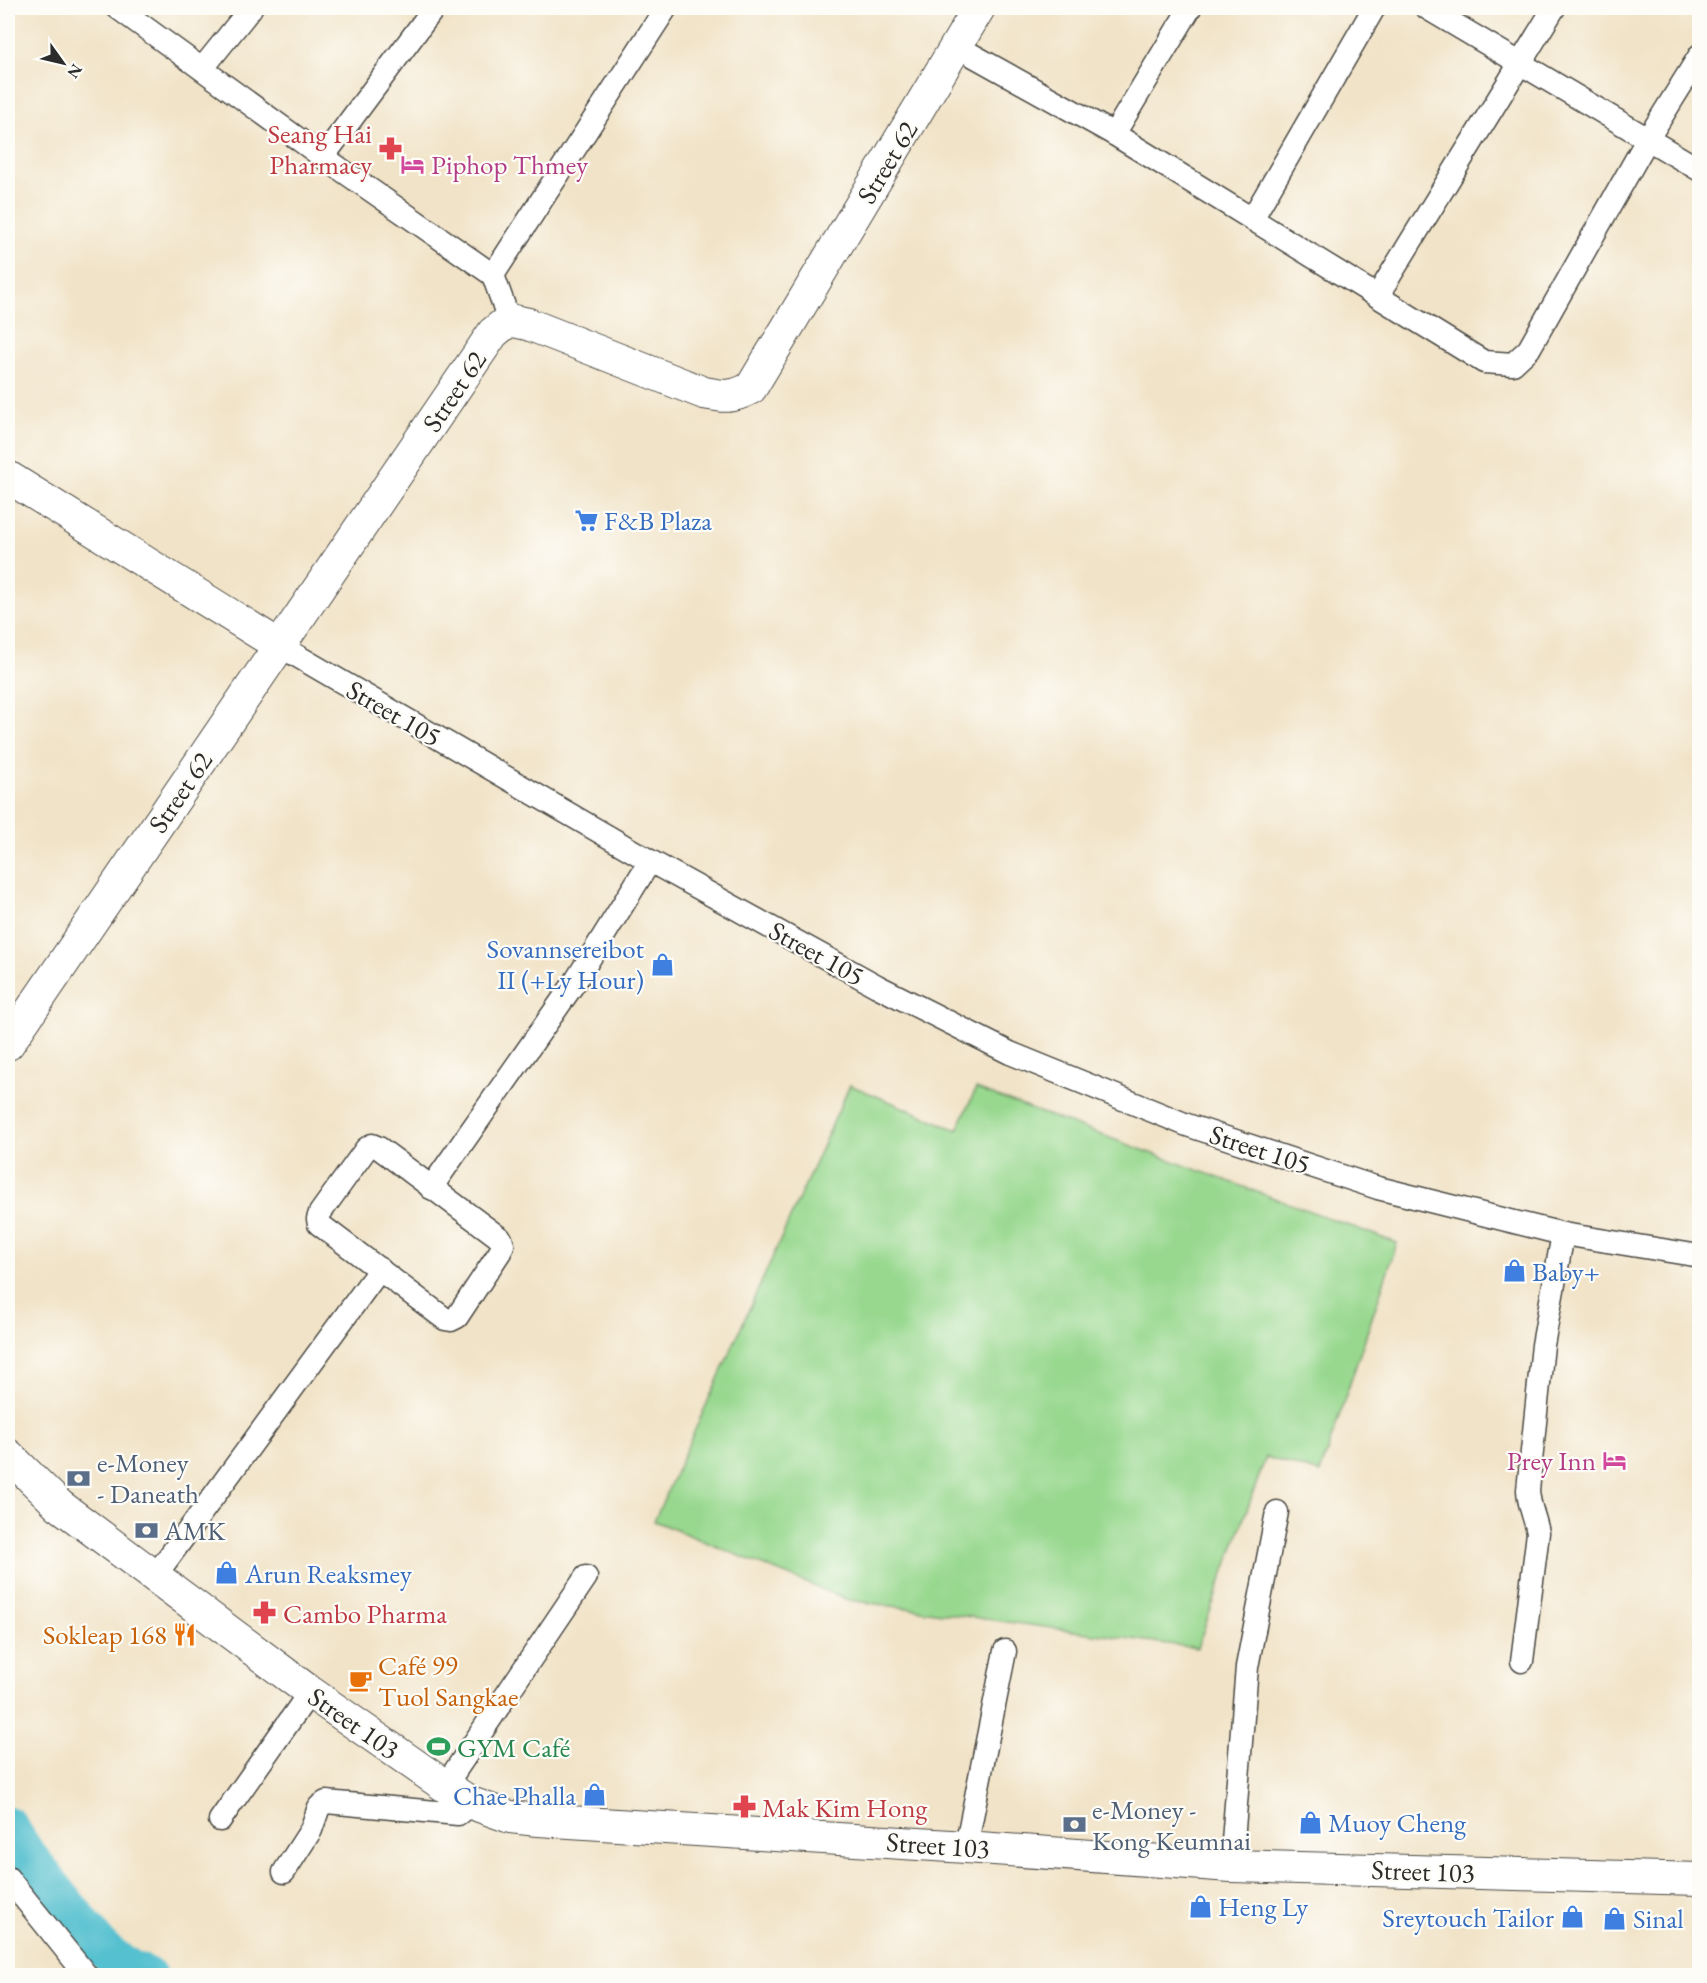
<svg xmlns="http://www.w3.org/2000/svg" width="1707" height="1983" viewBox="0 0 1707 1983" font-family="'EB Garamond',serif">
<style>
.green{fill:#97d88e;stroke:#61825c;stroke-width:1.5}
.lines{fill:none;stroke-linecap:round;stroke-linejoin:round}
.river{stroke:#55c0cf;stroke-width:38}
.street-casing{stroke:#494742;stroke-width:25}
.secondary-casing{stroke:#494742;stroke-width:34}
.street{stroke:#fff;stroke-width:22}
.secondary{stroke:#fff;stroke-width:32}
.labels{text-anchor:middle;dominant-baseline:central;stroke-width:4.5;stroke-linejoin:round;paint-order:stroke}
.health-label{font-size:27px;fill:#be3a42;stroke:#fdfcf7;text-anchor:start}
.street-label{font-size:27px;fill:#2b2b2b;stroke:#fdfcf7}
.hotel-label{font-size:27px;fill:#b23c85;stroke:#fdfcf7;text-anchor:start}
.shop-label{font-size:27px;fill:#366cbe;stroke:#fdfcf7;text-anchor:start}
.service-label{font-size:27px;fill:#4e5e75;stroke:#fdfcf7;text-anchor:start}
.food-label{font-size:27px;fill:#c56008;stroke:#fdfcf7;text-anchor:end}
.leisure-label{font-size:27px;fill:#27864d;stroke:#fdfcf7;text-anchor:start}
</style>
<rect width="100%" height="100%" fill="#fdfcf7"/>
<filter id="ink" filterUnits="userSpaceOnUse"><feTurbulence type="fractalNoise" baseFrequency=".0167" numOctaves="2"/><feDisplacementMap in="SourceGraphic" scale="12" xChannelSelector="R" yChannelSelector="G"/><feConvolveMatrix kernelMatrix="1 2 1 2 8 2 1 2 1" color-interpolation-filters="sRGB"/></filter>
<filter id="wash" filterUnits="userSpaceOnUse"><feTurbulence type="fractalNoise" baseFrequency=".008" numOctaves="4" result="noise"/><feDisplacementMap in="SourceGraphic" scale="24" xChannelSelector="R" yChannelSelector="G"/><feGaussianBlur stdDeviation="1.35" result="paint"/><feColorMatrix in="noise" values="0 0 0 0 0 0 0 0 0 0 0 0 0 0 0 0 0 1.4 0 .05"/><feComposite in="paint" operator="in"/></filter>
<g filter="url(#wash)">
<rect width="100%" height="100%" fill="#f1e3c7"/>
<polygon class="green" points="850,1085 957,1130 976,1089 1397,1243 1320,1473 1266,1457 1197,1648 848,1600 654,1521"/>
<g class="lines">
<polyline class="river" points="8,1825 26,1853 103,1950 131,1969 148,1976"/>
</g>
</g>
<g filter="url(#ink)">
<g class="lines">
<defs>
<g id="street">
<polyline points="118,8 323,157 493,275 509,320"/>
<polyline points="1427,8 1700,170"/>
<polyline points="956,46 1114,134 1484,362 1513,364 1529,349 1647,140 1700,55"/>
<polyline points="202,69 251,8"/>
<polyline points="1114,134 1190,8"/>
<polyline points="323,157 434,8"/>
<polyline points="1252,219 1374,8"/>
<polyline points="493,275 666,8"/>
<polyline points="1378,295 1554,8"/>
<polyline points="280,646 650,861 877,986 1010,1053 1187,1125 1378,1188 1563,1234 1700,1256"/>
<polygon points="372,1145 379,1148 501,1239 503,1245 500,1252 457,1317 451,1320 445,1319 319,1224 318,1219 320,1213 366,1149"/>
<polyline points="431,1188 575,982 650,861"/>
<polyline points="155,1576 380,1269"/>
<path d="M1522 1661 1538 1533C1535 1516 1529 1508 1528 1490L1543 1345 1563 1234"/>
<polyline points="445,1786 586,1577"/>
<polyline points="220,1820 310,1692"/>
<polyline points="966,1847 1005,1651"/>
<polyline points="1231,1866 1247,1667 1277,1512"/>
<polyline points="284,1872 311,1830 319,1807 326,1802 458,1814 471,1803"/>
<polyline points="8,1878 87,1976"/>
</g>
<g id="secondary">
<polyline points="8,477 280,646"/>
<path d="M8 1044 493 333 509 320 528 324 704 393C725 397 732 398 751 388L979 8"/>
<polyline points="8,1455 59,1505 310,1692 445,1786 471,1803 510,1817 538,1820 966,1847 1231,1866 1700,1879"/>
</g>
</defs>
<use href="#street" class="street-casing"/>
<use href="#secondary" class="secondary-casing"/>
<use href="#street" class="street"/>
<use href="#secondary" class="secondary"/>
</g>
</g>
<defs>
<symbol id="pharmacy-bare" viewBox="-9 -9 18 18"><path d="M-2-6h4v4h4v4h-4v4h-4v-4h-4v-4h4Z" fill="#e0444e" stroke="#fdfcf7" stroke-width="2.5" paint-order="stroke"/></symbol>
<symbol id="hotel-bare" viewBox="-9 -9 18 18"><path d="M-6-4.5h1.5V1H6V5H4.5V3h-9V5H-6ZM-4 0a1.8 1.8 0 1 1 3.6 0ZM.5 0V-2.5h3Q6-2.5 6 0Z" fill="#d1479c" stroke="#fdfcf7" stroke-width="2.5" paint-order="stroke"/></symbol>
<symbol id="supermarket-bare" viewBox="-9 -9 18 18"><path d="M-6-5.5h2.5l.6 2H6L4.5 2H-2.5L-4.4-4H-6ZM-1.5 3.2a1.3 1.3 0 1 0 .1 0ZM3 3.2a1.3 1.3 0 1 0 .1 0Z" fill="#3f7fe0" stroke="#fdfcf7" stroke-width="2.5" paint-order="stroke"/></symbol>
<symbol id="shop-bare" viewBox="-9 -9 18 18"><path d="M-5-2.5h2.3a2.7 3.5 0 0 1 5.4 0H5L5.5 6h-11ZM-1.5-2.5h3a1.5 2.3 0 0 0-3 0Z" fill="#3f7fe0" stroke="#fdfcf7" stroke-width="2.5" paint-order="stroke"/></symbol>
<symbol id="bank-bare" viewBox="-9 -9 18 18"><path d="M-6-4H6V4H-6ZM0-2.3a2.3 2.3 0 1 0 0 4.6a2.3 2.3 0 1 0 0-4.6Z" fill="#5c6f8a" stroke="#fdfcf7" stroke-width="2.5" paint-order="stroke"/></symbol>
<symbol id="restaurant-bare" viewBox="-9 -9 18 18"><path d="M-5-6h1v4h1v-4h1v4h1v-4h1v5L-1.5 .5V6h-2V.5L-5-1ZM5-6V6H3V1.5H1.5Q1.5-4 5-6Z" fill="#e8710a" stroke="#fdfcf7" stroke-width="2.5" paint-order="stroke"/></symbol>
<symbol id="cafe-bare" viewBox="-9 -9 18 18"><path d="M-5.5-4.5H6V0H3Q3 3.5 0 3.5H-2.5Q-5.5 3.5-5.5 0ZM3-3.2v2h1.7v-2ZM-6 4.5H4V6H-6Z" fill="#e8710a" stroke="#fdfcf7" stroke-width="2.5" paint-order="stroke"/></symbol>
<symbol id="stadium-bare" viewBox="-9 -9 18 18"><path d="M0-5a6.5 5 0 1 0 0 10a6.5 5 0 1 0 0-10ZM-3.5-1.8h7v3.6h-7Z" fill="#2e9e5b" stroke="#fdfcf7" stroke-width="2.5" paint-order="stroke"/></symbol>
</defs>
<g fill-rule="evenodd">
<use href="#pharmacy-bare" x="374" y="132" width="33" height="33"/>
<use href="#hotel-bare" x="396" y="148" width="33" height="33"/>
<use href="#supermarket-bare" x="570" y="504" width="33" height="33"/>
<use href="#shop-bare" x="646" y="948" width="33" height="33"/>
<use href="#shop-bare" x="1498" y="1254" width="33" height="33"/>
<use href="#hotel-bare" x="1598" y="1444" width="33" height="33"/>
<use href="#bank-bare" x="62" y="1462" width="33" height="33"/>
<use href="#bank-bare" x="130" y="1514" width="33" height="33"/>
<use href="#shop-bare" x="210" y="1556" width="33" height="33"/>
<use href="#pharmacy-bare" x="248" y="1596" width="33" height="33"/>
<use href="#restaurant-bare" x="168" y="1618" width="33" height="33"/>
<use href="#cafe-bare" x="344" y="1664" width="33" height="33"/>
<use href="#stadium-bare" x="422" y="1730" width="33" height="33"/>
<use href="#shop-bare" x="578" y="1778" width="33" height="33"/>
<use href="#pharmacy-bare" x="728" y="1790" width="33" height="33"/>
<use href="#shop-bare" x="1294" y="1806" width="33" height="33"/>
<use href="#bank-bare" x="1058" y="1808" width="33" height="33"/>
<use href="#shop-bare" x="1184" y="1890" width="33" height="33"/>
<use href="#shop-bare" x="1556" y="1900" width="33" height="33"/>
<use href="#shop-bare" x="1598" y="1902" width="33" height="33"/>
</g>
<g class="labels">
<g class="health-label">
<text x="372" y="133" text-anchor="end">Seang Hai<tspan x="372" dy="31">Pharmacy</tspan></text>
<text x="283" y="1613">Cambo Pharma</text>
<text x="762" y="1807">Mak Kim Hong</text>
</g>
<g class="street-label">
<text transform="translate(887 162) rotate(-59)">Street 62</text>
<text transform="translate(454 391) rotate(-56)">Street 62</text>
<text transform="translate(394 713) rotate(30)">Street 105</text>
<text transform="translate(180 792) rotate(-56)">Street 62</text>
<text transform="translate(817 953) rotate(29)">Street 105</text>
<text transform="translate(1260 1149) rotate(18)">Street 105</text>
<text transform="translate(354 1723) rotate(35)">Street 103</text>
<text transform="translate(938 1845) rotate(4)">Street 103</text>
<text transform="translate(1423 1871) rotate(2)">Street 103</text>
</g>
<g class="hotel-label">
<text x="431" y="164">Piphop Thmey</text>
<text x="1596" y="1460" text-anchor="end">Prey Inn</text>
</g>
<g class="shop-label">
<text x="604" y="520">F&amp;B Plaza</text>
<text x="644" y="948" text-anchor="end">Sovannsereibot<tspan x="644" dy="31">II (+Ly Hour)</tspan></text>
<text x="1532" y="1271">Baby+</text>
<text x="245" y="1573">Arun Reaksmey</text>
<text x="576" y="1795" text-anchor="end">Chae Phalla</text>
<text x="1328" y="1822">Muoy Cheng</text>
<text x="1218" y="1906">Heng Ly</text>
<text x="1554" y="1917" text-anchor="end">Sreytouch Tailor</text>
<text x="1633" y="1918">Sinal</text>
</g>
<g class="service-label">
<text x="97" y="1462">e-Money<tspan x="97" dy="31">- Daneath</tspan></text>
<text x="164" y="1530">AMK</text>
<text x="1092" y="1809">e-Money -<tspan x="1092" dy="31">Kong Keumnai</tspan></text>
</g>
<g class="food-label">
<text x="167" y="1634">Sokleap 168</text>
<text x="378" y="1665" text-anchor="start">Café 99<tspan x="378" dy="31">Tuol Sangkae</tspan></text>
</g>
<g class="leisure-label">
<text x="457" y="1747">GYM Café</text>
</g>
</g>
<rect width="1707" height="1983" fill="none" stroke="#fdfcf7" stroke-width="30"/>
<g transform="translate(63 63) rotate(124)" stroke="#fdfcf7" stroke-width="4.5" paint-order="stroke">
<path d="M0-4.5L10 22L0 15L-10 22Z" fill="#2b2b2b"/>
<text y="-9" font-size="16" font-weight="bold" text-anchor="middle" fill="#2b2b2b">N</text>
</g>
</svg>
